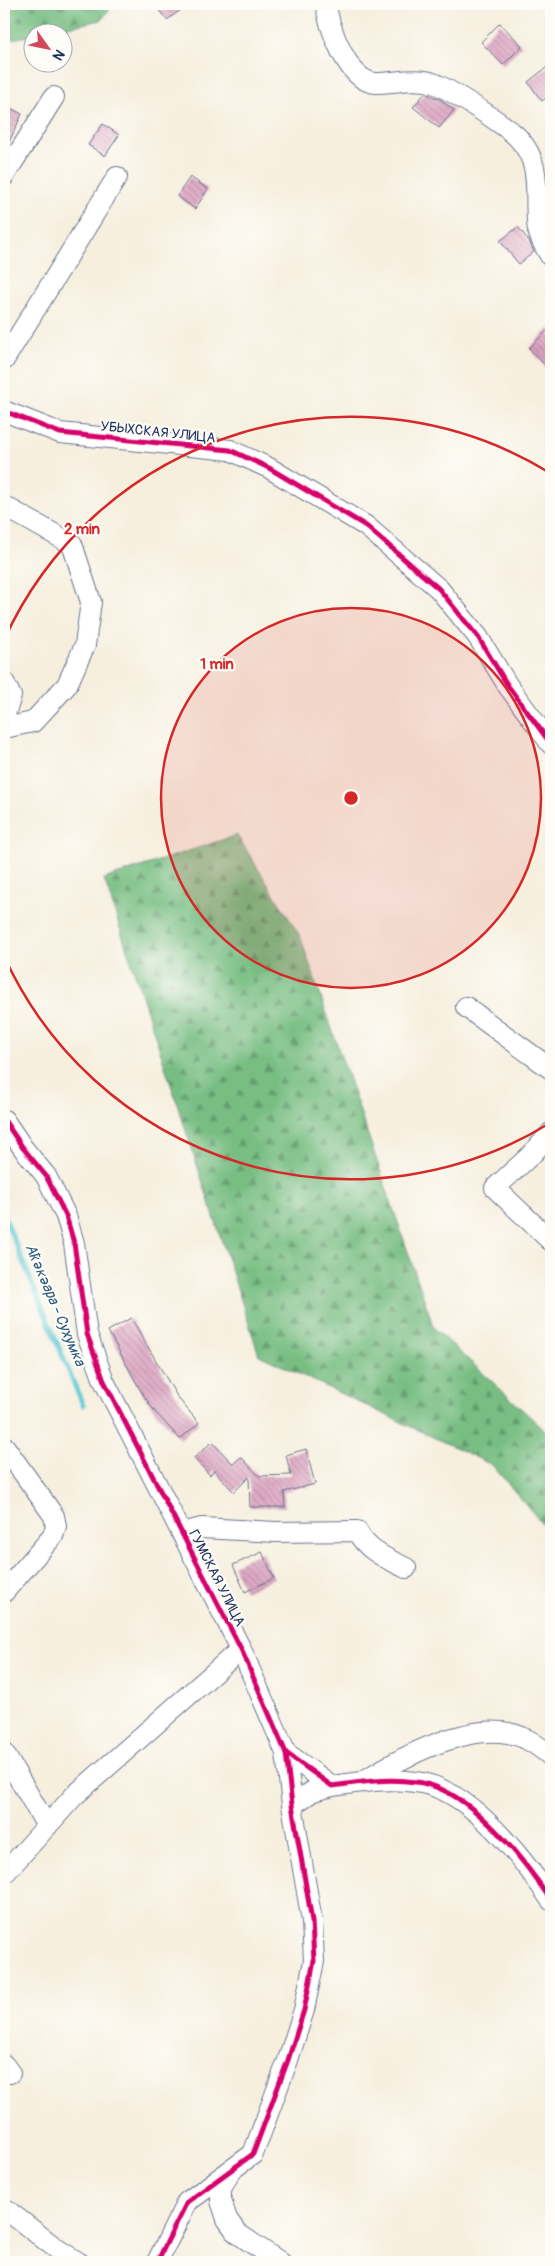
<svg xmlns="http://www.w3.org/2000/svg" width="555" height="2266" viewBox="0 0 555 2266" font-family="Pangolin,sans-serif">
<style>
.forest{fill:url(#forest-firs);stroke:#4a7670}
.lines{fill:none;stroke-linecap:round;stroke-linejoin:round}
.stream{stroke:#5cc8d4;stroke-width:5}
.building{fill:url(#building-back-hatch)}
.minor-casing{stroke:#68728b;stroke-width:22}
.minor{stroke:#fff;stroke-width:20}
.cycleway-casing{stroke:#fdfcf7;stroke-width:8}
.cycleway{stroke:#d6006c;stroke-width:5}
.ring{fill:none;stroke:#d62828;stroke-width:2.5}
.labels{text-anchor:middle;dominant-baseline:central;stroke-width:4.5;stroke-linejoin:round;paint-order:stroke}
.street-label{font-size:14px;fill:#1b2f5e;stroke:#fdfcf7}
.water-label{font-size:15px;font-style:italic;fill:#2e5d81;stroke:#fdfcf7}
.centre{fill:#d62828;stroke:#fdfcf7;stroke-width:2.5}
.ring-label{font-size:15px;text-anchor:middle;font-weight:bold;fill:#d62828;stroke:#fdfcf7;stroke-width:4.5;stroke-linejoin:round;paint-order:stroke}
</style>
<defs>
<pattern id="forest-firs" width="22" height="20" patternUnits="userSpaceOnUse" patternTransform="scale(1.25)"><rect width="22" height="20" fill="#78be83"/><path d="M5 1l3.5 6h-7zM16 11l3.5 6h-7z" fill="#629b6e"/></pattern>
<pattern id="building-back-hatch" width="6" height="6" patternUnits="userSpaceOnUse" patternTransform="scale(1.25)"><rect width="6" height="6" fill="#dca2c0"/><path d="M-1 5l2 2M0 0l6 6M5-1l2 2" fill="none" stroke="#b2849f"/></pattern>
</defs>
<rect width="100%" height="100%" fill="#fdfcf7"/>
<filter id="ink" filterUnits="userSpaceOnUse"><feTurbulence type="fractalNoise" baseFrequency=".02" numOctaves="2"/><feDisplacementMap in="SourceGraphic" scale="10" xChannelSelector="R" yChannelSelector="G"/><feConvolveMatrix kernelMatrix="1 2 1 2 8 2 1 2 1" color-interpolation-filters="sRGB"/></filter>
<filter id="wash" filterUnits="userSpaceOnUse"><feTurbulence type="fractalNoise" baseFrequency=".0096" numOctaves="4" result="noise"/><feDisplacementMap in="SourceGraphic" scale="20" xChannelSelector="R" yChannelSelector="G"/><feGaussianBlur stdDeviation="1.12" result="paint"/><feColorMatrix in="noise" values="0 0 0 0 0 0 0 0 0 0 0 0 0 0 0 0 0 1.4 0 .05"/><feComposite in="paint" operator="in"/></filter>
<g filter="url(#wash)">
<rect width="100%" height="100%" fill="#f6efde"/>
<g class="forest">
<polygon points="4,4 114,4 101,20 44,32 32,32 32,35 4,41"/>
<polygon points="237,835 300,936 434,1328 551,1436 551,1534 492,1465 259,1355 104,879"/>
</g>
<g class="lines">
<polyline class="stream" points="4,1216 83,1405"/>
</g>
<g id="blocks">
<g class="building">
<polygon points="154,4 189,4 167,20"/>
<polygon points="500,23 522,46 503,65 481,42"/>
<polygon points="551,64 551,94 542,101 528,82"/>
<polygon points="425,93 441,100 454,110 439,128 413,107"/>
<polygon points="4,105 22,114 4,153"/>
<polygon points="103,124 119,135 105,156 88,145"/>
<polygon points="190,177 208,189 195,209 177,196"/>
<polygon points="518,227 529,241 534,252 519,264 500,241"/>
<polygon points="551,327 551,372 529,348"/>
<polygon points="131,1318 178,1398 199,1423 180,1439 156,1413 142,1393 108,1331"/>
<polygon points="212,1442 233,1464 241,1457 259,1476 291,1475 286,1455 306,1449 315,1484 284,1492 285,1507 250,1507 249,1477 234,1492 214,1470 210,1475 194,1458"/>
<polygon points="262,1552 274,1578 245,1592 233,1565"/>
</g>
</g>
</g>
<g filter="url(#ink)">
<use href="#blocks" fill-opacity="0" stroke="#68728b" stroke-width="1"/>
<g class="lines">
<defs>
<g id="minor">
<path d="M326 4C328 26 348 82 376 83 394 83 416 77 433 83 448 88 509 127 519 139 544 166 533 197 538 230 540 239 546 249 551 257"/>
<polyline points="4,176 54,97"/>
<polyline points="4,360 117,177"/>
<polyline points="4,411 60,433 230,450 269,468 366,526 439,589 478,637 508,686 551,744"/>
<polyline points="4,506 72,544 91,602 85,645 67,685 33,722 4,728"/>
<polyline points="4,682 11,696 4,718"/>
<polyline points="466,1007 551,1069"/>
<path d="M4 1120 23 1148 46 1176 66 1216 74 1243 87 1334 104 1381 241 1649 286 1753 332 1786C360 1782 388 1778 416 1782 470 1788 523 1859 551 1900"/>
<polyline points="551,1133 532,1154 495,1188 551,1241"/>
<polyline points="4,1446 54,1516 56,1526 53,1536 4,1592"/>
<path d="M182 1533 202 1528 276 1532 357 1531C367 1551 386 1558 406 1568"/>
<polyline points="4,1753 47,1826"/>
<path d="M365 1780C404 1756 480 1715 526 1739 535 1743 543 1750 551 1756"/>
<polyline points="292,1805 313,1791 332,1786"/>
<polyline points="4,1874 74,1796 241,1649"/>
<polyline points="4,2065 10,2073"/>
<polyline points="231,2170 221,2189 221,2201 227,2219 237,2233 280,2262"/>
<polyline points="4,2208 57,2249 78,2262"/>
<polyline points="157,2262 187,2202 253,2154 288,2060 304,2010 314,1961 312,1921 292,1805 286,1753"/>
</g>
</defs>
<use href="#minor" class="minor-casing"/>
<use href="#minor" class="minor"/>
<defs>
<g id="cycleway">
<polyline points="4,411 60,433 230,450 269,468 366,526 439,589 478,637 508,686 551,744"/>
<path d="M4 1120 23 1148 46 1176 66 1216 74 1243 87 1334 104 1381 241 1649 286 1753 332 1786C360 1782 388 1778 416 1782 470 1788 523 1859 551 1900"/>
<polyline points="157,2262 187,2202 253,2154 288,2060 304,2010 314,1961 312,1921 292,1805 286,1753"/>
</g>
</defs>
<use href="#cycleway" class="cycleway-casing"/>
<use href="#cycleway" class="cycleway"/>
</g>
</g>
<circle cx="351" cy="798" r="190" fill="#d62828" fill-opacity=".12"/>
<g class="ring">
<circle cx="351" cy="798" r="190"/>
<path d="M550 1123A381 381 0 0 1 4 956M4 640A381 381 0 0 1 550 473"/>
</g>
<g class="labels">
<g class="street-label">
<text transform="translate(158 432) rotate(6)">УБЫХСКАЯ УЛИЦА</text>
<text transform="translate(217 1578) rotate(63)">ГУМСКАЯ УЛИЦА</text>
</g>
<g class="water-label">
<text transform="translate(55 1305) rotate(67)">Аҟәкәара - Сухумка</text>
</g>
</g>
<circle cx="351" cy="798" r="8" class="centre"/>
<g class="ring-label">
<text x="82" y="534">2 min</text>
<text x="217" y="669">1 min</text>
</g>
<rect width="555" height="2266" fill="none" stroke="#fdfcf7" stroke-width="20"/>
<g transform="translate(48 48) rotate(123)"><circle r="24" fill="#fdfcf7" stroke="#a3aaba"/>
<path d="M0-4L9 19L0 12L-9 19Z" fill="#d1495b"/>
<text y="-8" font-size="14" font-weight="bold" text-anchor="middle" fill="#1b2f5e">N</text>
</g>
</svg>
